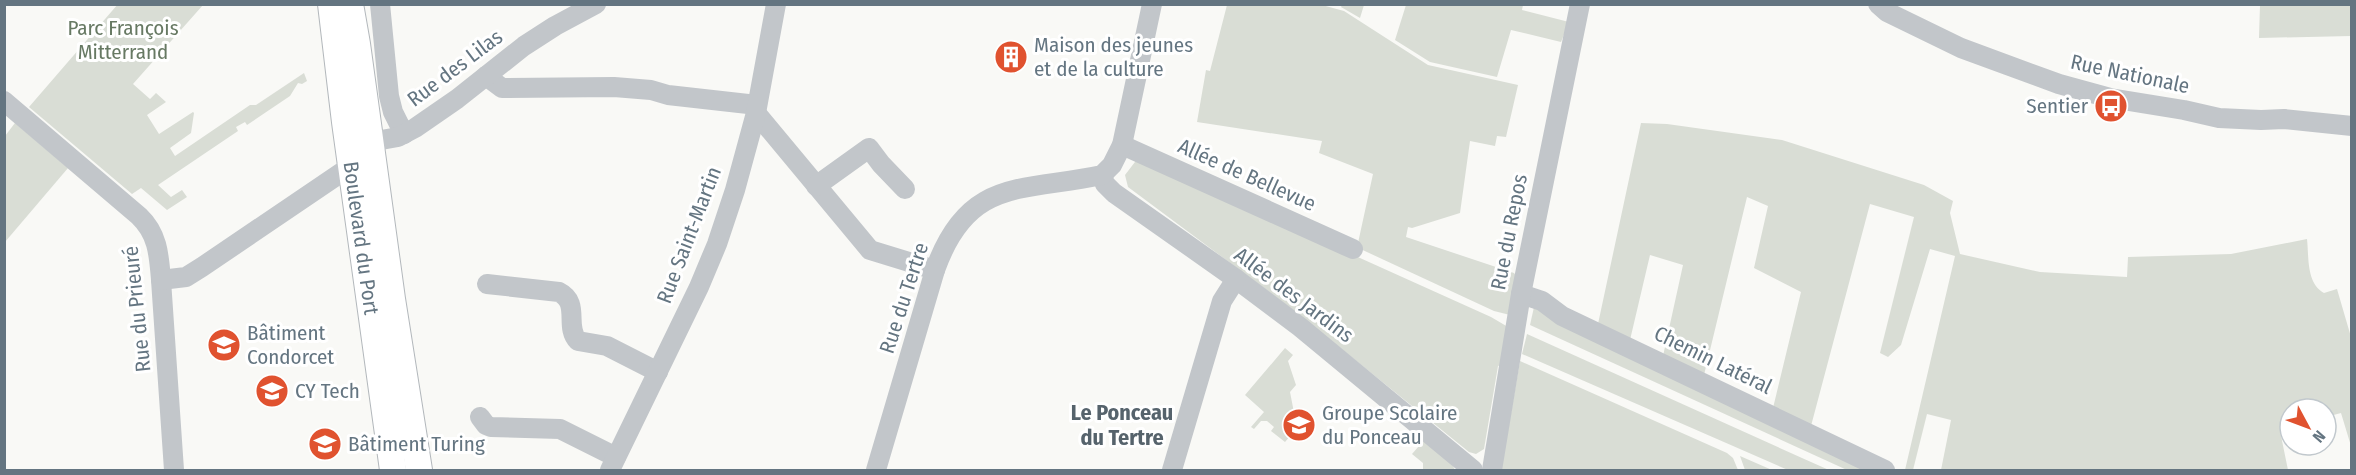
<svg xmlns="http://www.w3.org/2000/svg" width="2356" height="475" viewBox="0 0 2356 475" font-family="'Fira Sans Condensed',sans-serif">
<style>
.green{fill:#d9ddd5}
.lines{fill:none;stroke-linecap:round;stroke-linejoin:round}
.major-casing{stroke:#b3b8bc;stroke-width:28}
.minor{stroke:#c2c6ca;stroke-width:20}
.major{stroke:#fff;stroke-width:26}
.labels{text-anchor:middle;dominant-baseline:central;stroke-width:6;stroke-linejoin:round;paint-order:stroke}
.park-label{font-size:21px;fill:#677963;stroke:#fff}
.poi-label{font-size:21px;fill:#647581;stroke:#fff;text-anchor:start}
.street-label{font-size:21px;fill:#647581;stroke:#fff}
.neighbourhood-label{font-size:22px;font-weight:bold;fill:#56636c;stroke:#fff}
</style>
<rect width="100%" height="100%" fill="#f9f9f6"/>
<g class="green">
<polygon points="118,4 203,5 133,84 150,99 156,93 166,102 147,115 159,134 193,112 194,113 191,133 170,148 175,156 250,105 256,105 304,73 307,81 302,84 298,83 290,96 247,125 245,122 236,127 238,131 158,185 171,197 182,190 187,197 167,210 141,188 132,194 29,107"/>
<polygon points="1227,5 1322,5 1344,11 1428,65 1518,85 1506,137 1497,136 1495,146 1470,141 1460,213 1412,228 1408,227 1406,237 1514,273 1517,277 1510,315 1494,311 1354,246 1358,243 1373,174 1319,153 1322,141 1197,122 1206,70 1210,71"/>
<polygon points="1342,5 1342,4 1364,5 1360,18 1341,7"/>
<polygon points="1406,5 1523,5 1522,10 1569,22 1561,42 1511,30 1497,77 1430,62 1395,40"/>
<polygon points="2260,5 2351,5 2351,36 2259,38"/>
<polygon points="15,123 68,168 5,242 5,136"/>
<path d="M1641 123 1667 124 1782 140 1924 185 1953 201 1950 213 1960 254 2040 272 2127 277 2128 257 2231 254 2307 239C2309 257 2306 283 2324 293L2337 289 2351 337V446L2341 413 2326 417V409H2290V428L2280 431 2288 470H1941L1951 420 1927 414 1913 470H1905L1955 256 1930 249 1901 345 1888 357 1880 353 1914 217 1870 204 1811 426 1773 408 1801 292 1754 268 1768 206 1747 197 1704 375 1663 356 1683 265 1650 255 1630 340 1598 324Z"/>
<polygon points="1138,158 1491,317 1508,327 1501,365 1498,366 1484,449 1476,454 1469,452 1292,309 1128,187 1125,175"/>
<polygon points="1534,307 1870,470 1847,470 1530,325"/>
<polygon points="1527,334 1802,458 1829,470 1788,470 1522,354"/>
<polygon points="1285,348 1293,355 1288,361 1296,385 1290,392 1297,428 1285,442 1271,431 1274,427 1267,421 1261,421 1254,429 1251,427 1264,412 1245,395"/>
<polygon points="1520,361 1727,453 1733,458 1738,470 1501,470"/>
<polygon points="1426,438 1453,466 1455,470 1441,469 1441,470 1423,470 1423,463 1412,454"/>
<polygon points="1740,456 1772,470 1745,470"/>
</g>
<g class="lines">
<defs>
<g id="major">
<path id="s1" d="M331 4 345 122 393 470"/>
<polyline points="350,4 357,44 392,299 419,470"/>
</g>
</defs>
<use href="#major" class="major-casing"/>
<g class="minor">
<polyline points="380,4 389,96 393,112 404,134"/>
<polyline points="1878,4 1887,12 1961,48 2059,84 2110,98 2184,110 2219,118 2261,120 2284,119 2352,126"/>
<polyline points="486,76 502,88 614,87 651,90 668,95 757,105"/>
<path d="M4 101 139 216C158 234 159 255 161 280L174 470"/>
<polyline points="756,113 870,250 935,270"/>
<polyline points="370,142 398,137 415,128 457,99 524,46 555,26 596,4"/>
<polyline points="1122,145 1353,249"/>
<polyline points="1102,175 1105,184 1114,193 1236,279 1300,327 1473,470"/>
<polyline points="816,186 869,148 881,164 905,189"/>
<polyline points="161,280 186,277 202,267 351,166"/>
<path d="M487 284 559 292C581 303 564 327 578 341L607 346 658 372"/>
<polyline points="1521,294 1542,301 1562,316 1885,470"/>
<polyline points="480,417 486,425 491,427 560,429 616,457"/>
<polyline points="610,470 699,287 717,244 735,190 756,113 776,4"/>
<path d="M876 470 935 270C968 177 1022 192 1102 175L1112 165 1122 145 1152 4"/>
<polyline points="1172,470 1222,301 1236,279"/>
<polyline points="1492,470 1521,294 1580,4"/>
</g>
<use href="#major" class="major"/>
</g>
<defs>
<symbol id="building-disc" viewBox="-11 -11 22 22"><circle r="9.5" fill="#e0522f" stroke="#fff"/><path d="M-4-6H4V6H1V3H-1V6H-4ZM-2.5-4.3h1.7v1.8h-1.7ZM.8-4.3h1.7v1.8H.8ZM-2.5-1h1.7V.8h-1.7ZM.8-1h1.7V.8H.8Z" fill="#fff"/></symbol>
<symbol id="bus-disc" viewBox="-11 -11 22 22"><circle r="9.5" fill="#e0522f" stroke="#fff"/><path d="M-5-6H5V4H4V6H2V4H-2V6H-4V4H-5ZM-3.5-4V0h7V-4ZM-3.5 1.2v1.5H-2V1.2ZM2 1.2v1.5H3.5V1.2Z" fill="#fff"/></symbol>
<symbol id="university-disc" viewBox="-11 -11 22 22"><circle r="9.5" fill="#e0522f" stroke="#fff"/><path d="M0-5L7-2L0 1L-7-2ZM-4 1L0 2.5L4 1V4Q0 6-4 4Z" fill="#fff"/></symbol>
<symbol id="school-disc" viewBox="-11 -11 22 22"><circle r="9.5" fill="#e0522f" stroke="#fff"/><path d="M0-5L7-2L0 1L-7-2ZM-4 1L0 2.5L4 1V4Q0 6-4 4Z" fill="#fff"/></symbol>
</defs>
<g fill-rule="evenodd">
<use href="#building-disc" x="992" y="38" width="38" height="38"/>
<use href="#bus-disc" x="2092" y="87" width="38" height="38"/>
<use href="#university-disc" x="205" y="326" width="38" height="38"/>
<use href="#university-disc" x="253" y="372" width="38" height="38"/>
<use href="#school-disc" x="1280" y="406" width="38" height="38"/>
<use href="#university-disc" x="306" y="425" width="38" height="38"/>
</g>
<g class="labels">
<g class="park-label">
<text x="123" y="28">Parc François<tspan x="123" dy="24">Mitterrand</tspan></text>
</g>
<g class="poi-label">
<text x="1034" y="45">Maison des jeunes<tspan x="1034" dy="24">et de la culture</tspan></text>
<text x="2088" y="106" text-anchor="end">Sentier</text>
<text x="247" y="333">Bâtiment<tspan x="247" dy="24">Condorcet</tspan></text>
<text x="295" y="391">CY Tech</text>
<text x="1322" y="413">Groupe Scolaire<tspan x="1322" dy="24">du Ponceau</tspan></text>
<text x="348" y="444">Bâtiment Turing</text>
</g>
<g class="street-label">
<text transform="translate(455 68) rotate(-37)">Rue des Lilas</text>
<text transform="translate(2130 74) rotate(12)">Rue Nationale</text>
<text transform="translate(1247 175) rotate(24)">Allée de Bellevue</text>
<text transform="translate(1509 232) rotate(-79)">Rue du Repos</text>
<text transform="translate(689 235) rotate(-69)">Rue Saint-Martin</text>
<text stroke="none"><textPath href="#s1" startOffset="236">Boulevard du Port</textPath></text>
<text transform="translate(1294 295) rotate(37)">Allée des Jardins</text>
<text transform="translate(904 298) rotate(-72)">Rue du Tertre</text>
<text transform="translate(137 309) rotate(-96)">Rue du Prieuré</text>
<text transform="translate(1713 360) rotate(26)">Chemin Latéral</text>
</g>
<g class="neighbourhood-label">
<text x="1122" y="412">Le Ponceau<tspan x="1122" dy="25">du Tertre</tspan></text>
</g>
</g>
<rect width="2356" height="475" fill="none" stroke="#647581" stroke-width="12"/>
<g transform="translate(2308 427) rotate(131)"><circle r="28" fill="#ffffff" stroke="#c1c8cd" stroke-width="1.5"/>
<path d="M0-4.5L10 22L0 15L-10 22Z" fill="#e0522f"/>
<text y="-9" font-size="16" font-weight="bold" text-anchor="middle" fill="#647581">N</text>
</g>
</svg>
